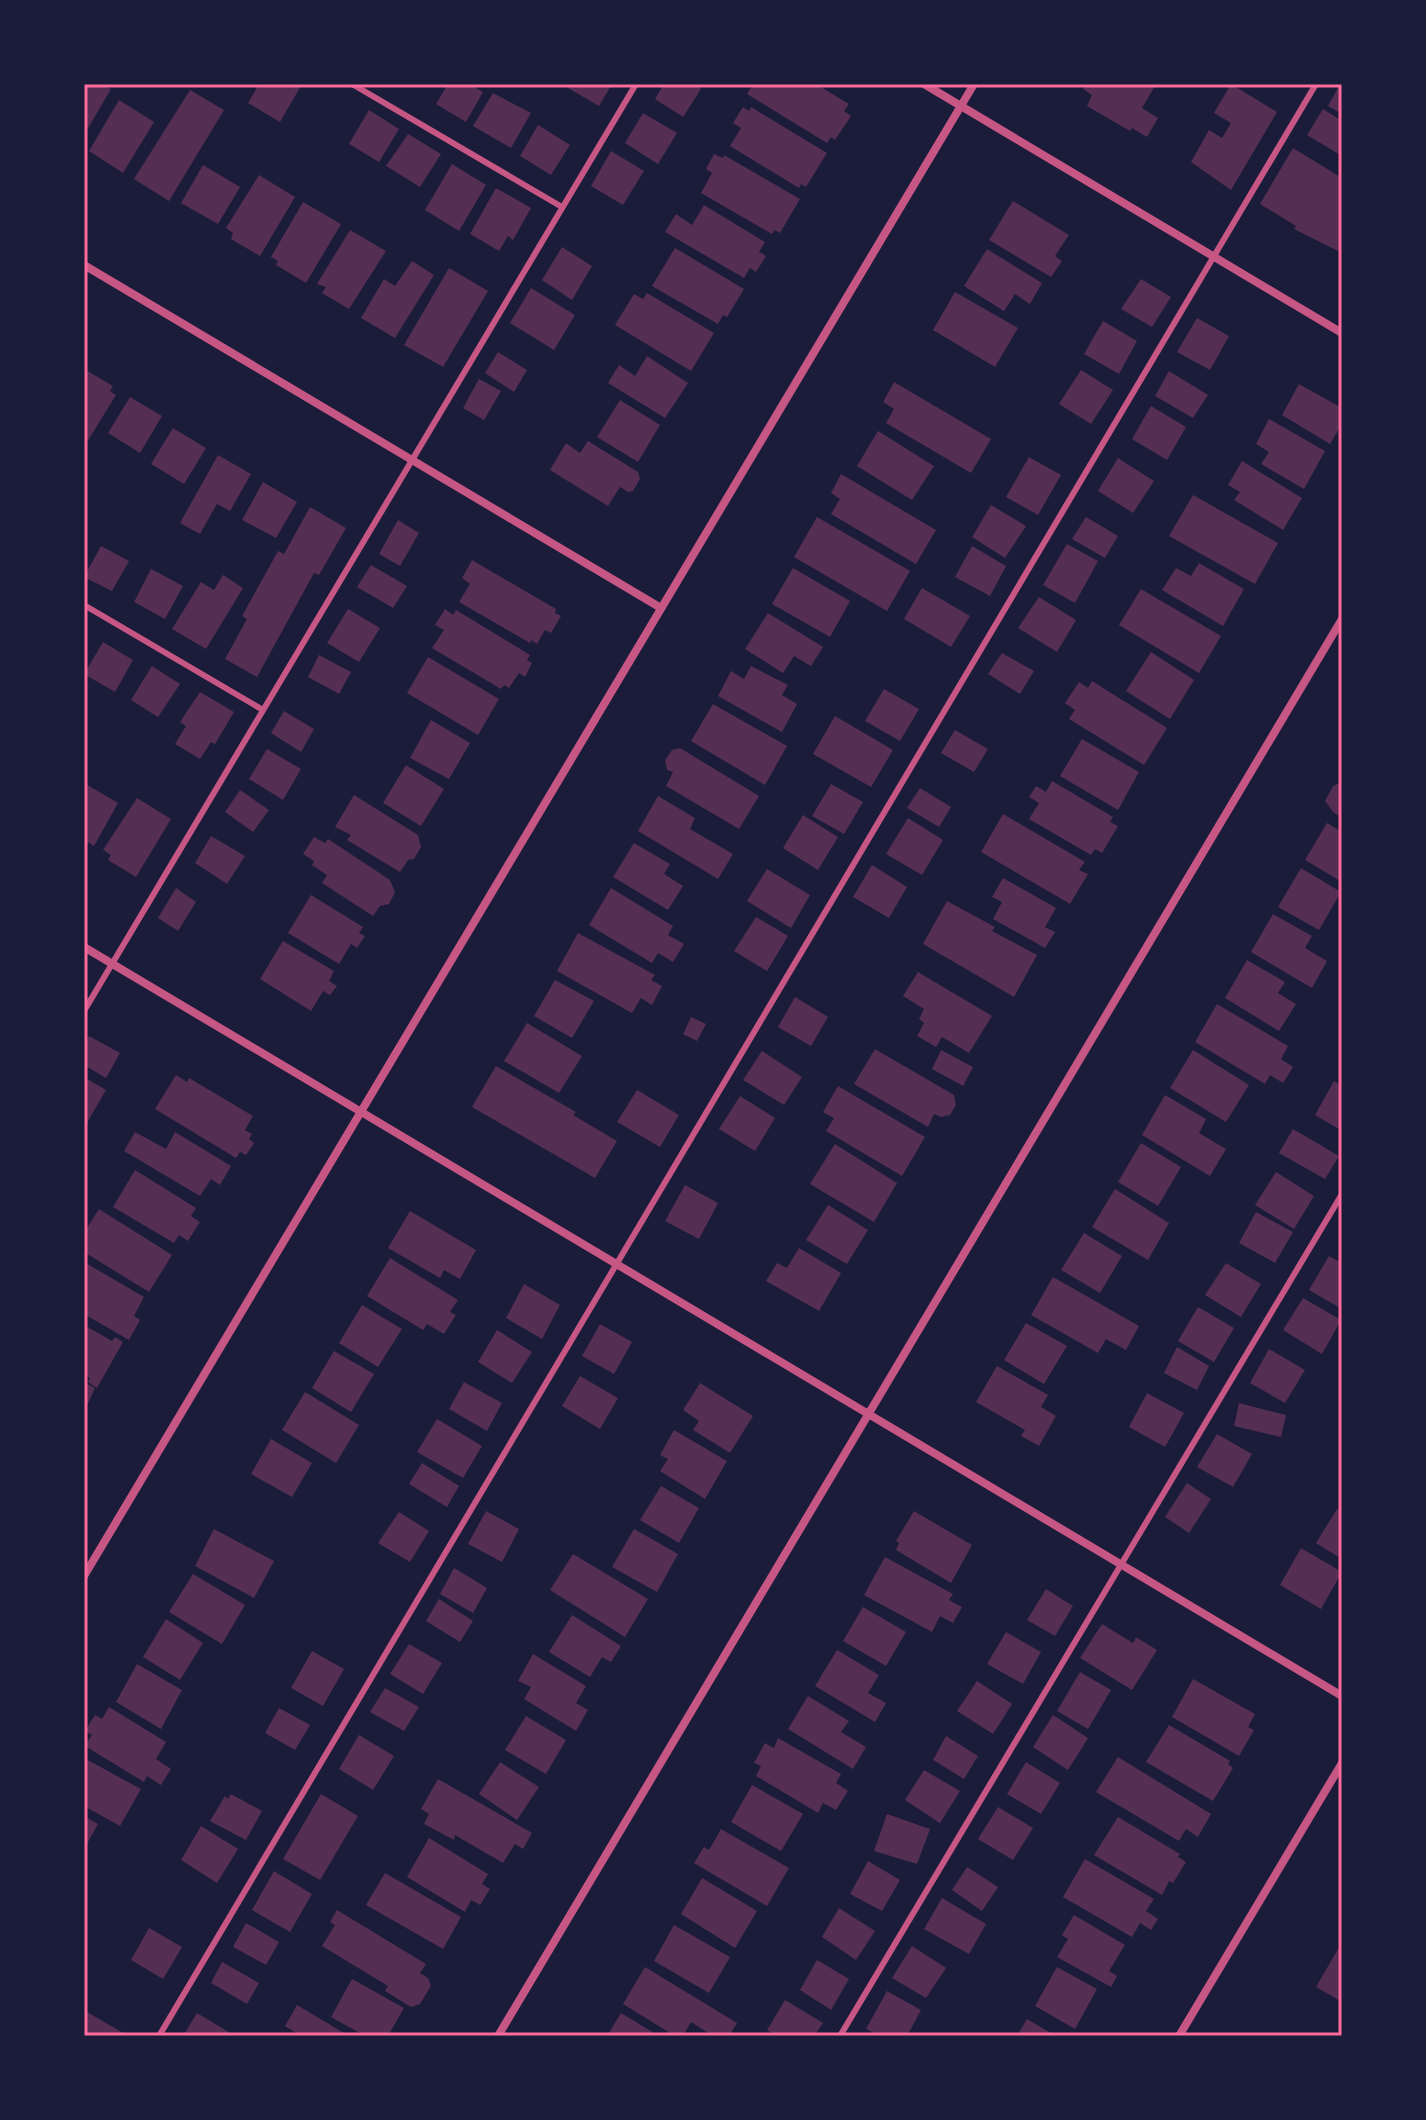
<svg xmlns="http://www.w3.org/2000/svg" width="1426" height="2120" viewBox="0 0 1426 2120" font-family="'Fira Sans',sans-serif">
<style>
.building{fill:#542f53}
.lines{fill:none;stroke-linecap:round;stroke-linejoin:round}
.service{stroke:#c65784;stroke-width:6}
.minor{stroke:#c65784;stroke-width:8}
.neatline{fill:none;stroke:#ff6b9d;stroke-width:3}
</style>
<rect width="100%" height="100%" fill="#1b1b3a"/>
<g class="building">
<polygon points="84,84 102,84 111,89 84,135"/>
<polygon points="259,84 302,84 280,122 248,103"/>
<polygon points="448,84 469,84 483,92 466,122 436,104"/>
<polygon points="570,84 612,84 599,106 568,88"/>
<polygon points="664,84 693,84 701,89 683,117 655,99"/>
<polygon points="753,84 816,84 849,104 844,111 851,116 835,140 831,137 827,143 747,94"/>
<polygon points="1086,84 1156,84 1142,108 1158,118 1147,137 1132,128 1130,131 1087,106 1092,95 1083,89"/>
<polygon points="1231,84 1277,112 1231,190 1191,162 1209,130 1222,138 1231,123 1214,113"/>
<polygon points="1340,84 1342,84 1342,114 1328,106"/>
<polygon points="190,90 224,110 169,201 134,179"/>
<polygon points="493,93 531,113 511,148 473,126"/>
<polygon points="119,100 154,122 123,173 89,151"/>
<polygon points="743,107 749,111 751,107 827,153 806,187 801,184 799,188 730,146 741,128 733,123"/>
<polygon points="1323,109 1342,121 1342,156 1307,135"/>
<polygon points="369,110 399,129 379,162 349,144"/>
<polygon points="643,113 677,133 658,164 625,143"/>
<polygon points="538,125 570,145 551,175 520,156"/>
<polygon points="408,134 441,154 420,187 386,166"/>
<polygon points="1293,148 1342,178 1342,257 1338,255 1340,252 1294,229 1296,226 1260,204"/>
<polygon points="611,151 644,171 623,205 591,186"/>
<polygon points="714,154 723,158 724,155 800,199 780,233 775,230 772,234 701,193 712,173 706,169"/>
<polygon points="452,164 486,185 459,231 425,210"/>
<polygon points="203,165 240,187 218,224 181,203"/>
<polygon points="259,175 295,197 260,256 231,239 233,233 226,228"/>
<polygon points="496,188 531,208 513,240 508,236 499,251 470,234"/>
<polygon points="1013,201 1069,235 1055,256 1062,261 1051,277 989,240"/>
<polygon points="303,202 341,224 306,283 276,265 278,261 271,257"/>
<polygon points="704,205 765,242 759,252 766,256 756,272 750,268 744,278 665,232 676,214 692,225"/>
<polygon points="350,230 386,251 349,309 322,293 326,287 317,284"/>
<polygon points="562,247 592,266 572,300 542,280"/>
<polygon points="675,248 744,289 727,317 723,315 718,324 652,286"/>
<polygon points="987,249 1042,283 1030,304 1015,294 1004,311 964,286"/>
<polygon points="412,261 434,275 395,338 361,318 384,279 395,286"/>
<polygon points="449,268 488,291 443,367 404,345"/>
<polygon points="1141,279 1171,297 1152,327 1121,309"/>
<polygon points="531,288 575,315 554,350 510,323"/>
<polygon points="955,292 1018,328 995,367 933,330"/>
<polygon points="647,293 714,333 691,371 615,325 634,294 643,299"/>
<polygon points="1197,318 1229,336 1210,370 1177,352"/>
<polygon points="1103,321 1137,341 1119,374 1084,354"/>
<polygon points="498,352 527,370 514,392 485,373"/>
<polygon points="647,356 688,383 665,418 608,383 619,365 635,376"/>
<polygon points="84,369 113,386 110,391 116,395 84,447"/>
<polygon points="1081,370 1113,390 1091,424 1059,404"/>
<polygon points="1169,371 1208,395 1193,418 1155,396"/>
<polygon points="479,379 501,391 484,420 463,408"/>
<polygon points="894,382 991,439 971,473 886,423 894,409 883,402"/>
<polygon points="1299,384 1342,408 1342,424 1330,444 1282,415"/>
<polygon points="130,397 162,416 140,453 108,433"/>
<polygon points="620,400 660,425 638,462 597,437"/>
<polygon points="1151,406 1186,427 1167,460 1132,439"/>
<polygon points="1269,419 1325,451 1304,489 1261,464 1269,452 1256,444"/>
<polygon points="173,428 206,448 184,484 151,464"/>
<polygon points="878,431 934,466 912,500 857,466"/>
<polygon points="588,441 638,472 640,479 633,491 628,492 620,487 608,506 550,470 566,443 580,453"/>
<polygon points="218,455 251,474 230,511 217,504 200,534 180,523"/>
<polygon points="1029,457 1061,475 1038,515 1006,497"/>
<polygon points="1118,458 1154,481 1133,513 1098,491"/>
<polygon points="1242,461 1302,498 1283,530 1234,500 1240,492 1228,485"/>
<polygon points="841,474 936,530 916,564 831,514 840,499 831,493"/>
<polygon points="263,482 297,502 276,538 242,520"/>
<polygon points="1193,495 1278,543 1255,584 1169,536"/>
<polygon points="991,505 1026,526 1005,558 972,537"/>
<polygon points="310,507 346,528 319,575 314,573 257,677 225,659 247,619 242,616 278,551 284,554"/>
<polygon points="817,517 910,571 887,611 794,557"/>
<polygon points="1086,517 1118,536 1105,558 1072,539"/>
<polygon points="398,520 419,533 400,566 379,554"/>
<polygon points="1067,544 1098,561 1075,603 1043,585"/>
<polygon points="101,546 129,561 112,591 84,577"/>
<polygon points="972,546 1006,566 990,596 955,577"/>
<polygon points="472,560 556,609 555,613 561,616 551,633 545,630 537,644 531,640 530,643 459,602 470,584 462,578"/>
<polygon points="1199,563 1244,589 1223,626 1162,590 1176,568 1191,576"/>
<polygon points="371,565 407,586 393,608 357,587"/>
<polygon points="793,568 850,601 830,637 772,604"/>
<polygon points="151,569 183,586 165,619 134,602"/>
<polygon points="223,575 243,588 206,649 172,629 201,582 214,590"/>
<polygon points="922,588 970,616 951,647 904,619"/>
<polygon points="1141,589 1221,636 1199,673 1119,625"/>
<polygon points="1039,597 1076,620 1057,652 1018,628"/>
<polygon points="348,609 380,628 359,662 327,643"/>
<polygon points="445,609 453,615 456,610 530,655 527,660 532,663 525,677 519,673 509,688 504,685 501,689 432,648 444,630 435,625"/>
<polygon points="768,613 823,647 811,666 794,656 783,673 745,649"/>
<polygon points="103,642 133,660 115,692 84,674"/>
<polygon points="1151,652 1194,680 1170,719 1126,691"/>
<polygon points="1002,653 1034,671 1020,694 988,674"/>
<polygon points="319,655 351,672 339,694 308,677"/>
<polygon points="428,657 499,699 478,735 407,693"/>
<polygon points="152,666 180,684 158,717 131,700"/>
<polygon points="751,666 788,685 782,695 797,704 782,732 718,696 731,671 744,679"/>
<polygon points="1092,681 1167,728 1144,765 1069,719 1075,710 1065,703 1079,682 1088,688"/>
<polygon points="884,689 919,709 900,741 865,721"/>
<polygon points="200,692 234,712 215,744 211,742 200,759 175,744 186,726 180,722"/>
<polygon points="713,704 787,746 765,785 691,741"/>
<polygon points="284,711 314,729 301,752 271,733"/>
<polygon points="835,716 893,750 871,787 813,754"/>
<polygon points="431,720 470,743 449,779 410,758"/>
<polygon points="955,730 988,749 974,772 941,753"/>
<polygon points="1082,739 1139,772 1118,810 1060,776"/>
<polygon points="680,748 759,796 739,829 666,786 673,772 667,770 665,760 672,750"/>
<polygon points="267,749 301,769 283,800 249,779"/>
<polygon points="406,765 444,789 421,826 383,803"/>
<polygon points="1052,781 1113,817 1110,822 1118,826 1102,853 1095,849 1091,855 1029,819 1039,803 1029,797 1036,786 1046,792"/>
<polygon points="1342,782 1342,818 1333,812 1325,801 1333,786"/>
<polygon points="84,783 118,803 94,846 84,840"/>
<polygon points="831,784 863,802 844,834 812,816"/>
<polygon points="920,788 951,807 939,827 907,808"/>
<polygon points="240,790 269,810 253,832 225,812"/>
<polygon points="354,795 418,835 421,847 414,859 408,860 400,872 347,840 351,835 335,827"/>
<polygon points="658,796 695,818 690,829 733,854 718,879 638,831"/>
<polygon points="137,798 171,819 136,877 108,860 111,855 103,850"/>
<polygon points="1003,814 1085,862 1079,870 1088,874 1070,904 981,852"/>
<polygon points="803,815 838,837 818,870 783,848"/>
<polygon points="908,818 943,840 922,875 886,854"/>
<polygon points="1327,823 1342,832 1342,882 1305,860"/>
<polygon points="211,836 245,856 227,884 195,863"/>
<polygon points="314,837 325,843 328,839 390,880 395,892 389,904 380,906 373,916 322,883 327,875 312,865 314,861 303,854"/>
<polygon points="634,843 670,864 664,874 683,886 668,910 613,877"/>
<polygon points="872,865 907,887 889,918 853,897"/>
<polygon points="1301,868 1341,892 1319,930 1278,907"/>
<polygon points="767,869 810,895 791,928 747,901"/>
<polygon points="1003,878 1056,908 1045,927 1055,932 1045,948 993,919 1002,902 992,897"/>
<polygon points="176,888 196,902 178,931 158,918"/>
<polygon points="611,888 673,926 668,935 684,944 673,962 658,953 652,963 589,925"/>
<polygon points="311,895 363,927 359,933 365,936 357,948 351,944 339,964 288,933"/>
<polygon points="947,901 995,927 992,931 1037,955 1014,997 923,944"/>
<polygon points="1273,914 1312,936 1305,948 1327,961 1312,988 1251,952"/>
<polygon points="756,917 788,936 767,971 734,951"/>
<polygon points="578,933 655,975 651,980 662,986 652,1005 641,998 632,1013 557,971"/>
<polygon points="283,941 334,971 329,981 337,986 330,995 323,991 311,1011 260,979"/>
<polygon points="1247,960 1285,982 1278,993 1296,1004 1279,1031 1225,998"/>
<polygon points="918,972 992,1016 969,1053 942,1037 936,1047 917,1036 924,1023 919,1019 924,1009 903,996"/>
<polygon points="555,980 594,1001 572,1038 534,1016"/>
<polygon points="795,997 828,1017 811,1046 778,1027"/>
<polygon points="1217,1004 1288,1046 1281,1059 1293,1067 1283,1083 1270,1075 1265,1084 1195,1042"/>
<polygon points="691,1017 706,1024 697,1041 683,1034"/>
<polygon points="527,1023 582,1056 559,1093 504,1061"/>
<polygon points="89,1036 120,1053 106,1078 84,1065 84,1045"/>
<polygon points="875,1049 954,1095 956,1105 950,1115 941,1117 934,1114 928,1127 854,1084"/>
<polygon points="941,1050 973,1067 963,1086 932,1069"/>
<polygon points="1193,1050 1249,1085 1226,1122 1170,1088"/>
<polygon points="762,1051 802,1077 784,1105 743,1080"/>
<polygon points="496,1066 576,1112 573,1115 617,1141 595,1178 472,1107"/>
<polygon points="176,1075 187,1082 189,1078 253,1116 245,1130 252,1134 249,1139 254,1143 246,1155 240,1152 236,1158 155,1109"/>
<polygon points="84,1077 106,1090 84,1128"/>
<polygon points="1334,1081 1342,1086 1342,1131 1315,1115"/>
<polygon points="838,1086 925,1137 902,1176 826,1131 834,1118 823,1112"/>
<polygon points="637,1090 679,1115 660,1147 617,1122"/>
<polygon points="1165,1095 1206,1119 1199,1133 1226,1149 1210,1176 1142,1135"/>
<polygon points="740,1096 775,1118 755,1151 719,1129"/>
<polygon points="1293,1129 1339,1156 1325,1179 1279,1153"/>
<polygon points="135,1132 166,1149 175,1132 231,1166 220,1185 211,1179 200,1196 124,1151"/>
<polygon points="1141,1143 1181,1167 1158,1206 1118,1182"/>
<polygon points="835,1144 897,1183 874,1222 810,1184"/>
<polygon points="135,1170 196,1208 191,1216 200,1222 188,1241 179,1235 174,1243 113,1207"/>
<polygon points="1276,1172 1314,1196 1294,1229 1255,1205"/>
<polygon points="685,1185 718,1203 699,1239 665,1221"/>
<polygon points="1115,1189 1169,1223 1148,1260 1092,1227"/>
<polygon points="828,1205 868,1230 847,1264 806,1240"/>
<polygon points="99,1209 172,1255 149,1292 84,1252 84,1233"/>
<polygon points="410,1211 476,1250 460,1279 444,1270 440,1278 388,1248"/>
<polygon points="1256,1212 1293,1232 1275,1263 1239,1243"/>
<polygon points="1084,1233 1122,1256 1100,1293 1061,1270"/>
<polygon points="799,1248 841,1273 819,1311 766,1281 777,1263 787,1268"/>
<polygon points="1329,1256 1342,1263 1342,1309 1309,1290"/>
<polygon points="390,1258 458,1300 450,1312 456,1315 444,1334 427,1324 423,1330 367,1296"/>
<polygon points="84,1262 144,1297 134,1316 140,1320 129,1340 84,1314"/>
<polygon points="1226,1263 1261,1284 1241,1317 1205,1295"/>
<polygon points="1053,1277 1139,1326 1126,1350 1106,1339 1098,1353 1031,1315"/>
<polygon points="524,1284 560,1305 542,1339 506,1318"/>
<polygon points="1303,1298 1341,1320 1322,1354 1283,1330"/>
<polygon points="362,1305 402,1329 378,1367 339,1343"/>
<polygon points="1198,1307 1234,1328 1214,1362 1178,1341"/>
<polygon points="1026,1323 1067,1346 1044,1384 1004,1360"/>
<polygon points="600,1324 632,1342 614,1374 582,1356"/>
<polygon points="84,1325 112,1341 115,1337 123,1342 97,1388 88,1382 90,1378 84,1375"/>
<polygon points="497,1330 532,1352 512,1383 478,1362"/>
<polygon points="1177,1347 1209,1366 1197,1390 1164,1373"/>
<polygon points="1269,1349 1305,1370 1285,1403 1250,1383"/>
<polygon points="334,1351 374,1374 351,1412 312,1388"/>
<polygon points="997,1366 1048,1395 1041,1407 1056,1416 1039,1446 1021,1436 1025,1430 976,1402"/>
<polygon points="580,1376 618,1398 600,1429 562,1406"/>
<polygon points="84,1382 95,1388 84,1412"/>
<polygon points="464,1382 502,1403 487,1431 449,1409"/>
<polygon points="700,1383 753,1416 730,1453 693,1430 699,1421 683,1410"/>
<polygon points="305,1392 359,1425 336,1463 282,1430"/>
<polygon points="1147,1393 1184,1413 1165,1447 1129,1427"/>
<polygon points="1239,1403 1286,1415 1281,1437 1234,1426"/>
<polygon points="437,1419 482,1446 463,1478 417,1452"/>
<polygon points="674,1430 727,1461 705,1499 660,1471 668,1459 660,1455"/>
<polygon points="1217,1434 1252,1454 1233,1487 1197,1467"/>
<polygon points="271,1439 312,1463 292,1497 251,1474"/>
<polygon points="422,1463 459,1486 447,1507 409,1484"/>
<polygon points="1187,1483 1211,1499 1189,1533 1165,1517"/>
<polygon points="661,1486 699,1508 679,1543 640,1520"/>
<polygon points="1337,1509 1342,1511 1342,1559 1316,1543"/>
<polygon points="486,1511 519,1529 502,1562 468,1544"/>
<polygon points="914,1511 972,1545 951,1583 896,1550 899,1543 896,1541"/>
<polygon points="399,1512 429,1531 410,1562 378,1543"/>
<polygon points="214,1529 274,1561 254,1598 195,1566"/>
<polygon points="634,1529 678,1554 657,1592 612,1567"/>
<polygon points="1301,1548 1342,1572 1321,1609 1280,1585"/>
<polygon points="573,1554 648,1599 625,1637 550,1590"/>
<polygon points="885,1557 953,1594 949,1600 962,1607 953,1623 940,1616 932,1632 864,1595"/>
<polygon points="454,1568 487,1588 473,1613 440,1594"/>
<polygon points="193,1574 245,1605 222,1644 169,1612"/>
<polygon points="1046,1589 1073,1606 1055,1636 1027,1620"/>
<polygon points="439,1599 473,1621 460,1642 426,1621"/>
<polygon points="863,1607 906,1632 886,1666 843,1641"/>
<polygon points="572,1615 621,1646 611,1662 602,1657 590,1677 549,1652"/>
<polygon points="166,1619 203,1643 180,1680 143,1657"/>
<polygon points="1102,1624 1133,1643 1136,1637 1157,1650 1132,1690 1080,1658"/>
<polygon points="1006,1632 1041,1652 1023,1684 987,1664"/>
<polygon points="409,1644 442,1663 423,1694 390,1674"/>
<polygon points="837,1650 879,1675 868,1693 886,1703 875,1722 815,1686"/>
<polygon points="312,1651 344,1669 323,1706 291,1688"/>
<polygon points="533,1654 586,1686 576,1703 588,1710 576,1731 524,1699 531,1687 518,1681"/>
<polygon points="137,1664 182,1690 161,1729 116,1702"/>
<polygon points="1080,1672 1111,1690 1088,1729 1057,1711"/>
<polygon points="1193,1679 1255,1714 1248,1727 1254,1730 1239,1756 1172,1717"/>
<polygon points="977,1681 1012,1704 993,1734 957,1711"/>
<polygon points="385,1688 419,1707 404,1731 370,1712"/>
<polygon points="808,1696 849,1721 841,1732 866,1747 853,1769 788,1729"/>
<polygon points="109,1707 166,1742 156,1759 171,1769 161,1785 147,1776 144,1782 85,1746 92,1735 85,1731 95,1715 102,1719"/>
<polygon points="279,1708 310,1725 295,1750 265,1733"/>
<polygon points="1053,1715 1088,1738 1068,1770 1033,1747"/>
<polygon points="526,1716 566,1740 546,1774 505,1750"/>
<polygon points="1169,1725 1230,1761 1228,1764 1233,1768 1213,1801 1146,1762"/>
<polygon points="359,1735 394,1756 373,1790 339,1769"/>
<polygon points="946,1736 978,1756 964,1779 933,1760"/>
<polygon points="778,1738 841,1774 836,1783 848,1791 836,1810 823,1803 818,1813 756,1776 761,1766 754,1763 765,1743 774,1748"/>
<polygon points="1118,1757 1211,1814 1198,1837 1186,1829 1179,1841 1096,1792"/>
<polygon points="84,1758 141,1789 120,1826 84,1806"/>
<polygon points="500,1762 539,1787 517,1820 479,1794"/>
<polygon points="1026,1762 1060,1783 1041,1814 1007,1794"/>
<polygon points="924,1770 960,1791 940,1823 905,1800"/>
<polygon points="438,1779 532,1833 523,1849 515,1844 503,1863 455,1835 454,1840 424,1824 429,1814 421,1809"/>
<polygon points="752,1785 803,1814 781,1851 731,1822"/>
<polygon points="231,1794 262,1811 246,1840 210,1821 225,1796 228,1799"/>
<polygon points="321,1794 358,1816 320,1880 283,1859"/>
<polygon points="998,1807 1033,1828 1013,1860 978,1839"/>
<polygon points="887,1814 930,1829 917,1864 874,1851"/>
<polygon points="84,1816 98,1824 84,1849"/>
<polygon points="1118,1817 1180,1854 1178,1857 1186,1862 1173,1883 1169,1881 1162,1895 1094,1855"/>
<polygon points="201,1826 238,1849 217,1883 181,1860"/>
<polygon points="721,1829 789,1868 767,1906 694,1863 704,1847 709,1850"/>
<polygon points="429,1838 488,1874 482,1884 490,1889 480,1905 471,1900 465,1912 407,1877"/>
<polygon points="1085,1859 1154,1899 1146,1911 1158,1919 1151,1930 1140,1923 1132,1937 1063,1897"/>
<polygon points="868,1861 900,1880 882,1911 850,1894"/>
<polygon points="967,1867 998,1887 982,1911 952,1890"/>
<polygon points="274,1871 312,1894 290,1932 252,1910"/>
<polygon points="385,1873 461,1917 443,1949 366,1905"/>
<polygon points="702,1878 757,1911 735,1948 681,1914"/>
<polygon points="942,1898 986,1924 969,1954 924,1929"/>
<polygon points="839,1908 875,1931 856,1960 822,1937"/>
<polygon points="337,1910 426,1964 420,1973 428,1978 431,1986 420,2004 411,2007 385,1991 388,1986 322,1946 335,1925 330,1922"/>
<polygon points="1074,1915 1125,1945 1109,1971 1117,1976 1111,1987 1057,1957 1068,1939 1062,1935"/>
<polygon points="246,1923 279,1942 266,1965 233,1947"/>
<polygon points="674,1925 730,1957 709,1993 654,1961"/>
<polygon points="149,1928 182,1947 163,1979 131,1960"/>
<polygon points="912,1946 946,1968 926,1998 892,1978"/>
<polygon points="1338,1949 1342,1951 1342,2002 1316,1987"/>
<polygon points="817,1960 849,1979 831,2010 800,1990"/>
<polygon points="222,1962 259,1983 247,2004 211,1983"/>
<polygon points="645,1967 737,2023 729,2036 713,2036 691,2022 683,2036 675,2036 623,2004"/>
<polygon points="1057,1967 1097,1989 1075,2029 1035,2006"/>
<polygon points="352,1979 404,2008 388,2036 365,2036 331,2017"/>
<polygon points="887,1991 921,2010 907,2036 880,2036 866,2029"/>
<polygon points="785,2000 823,2023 814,2036 776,2036 767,2030"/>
<polygon points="297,2005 349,2036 301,2036 285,2026"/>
<polygon points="87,2012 125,2034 123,2036 84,2036 84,2017"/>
<polygon points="197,2013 232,2034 230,2036 183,2036"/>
<polygon points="621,2013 659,2036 607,2036"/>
<polygon points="1027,2019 1056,2036 1017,2036"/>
</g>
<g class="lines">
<g class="service">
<polyline points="352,84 562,207"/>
<polyline points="84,605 263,710"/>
<polyline points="84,1011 636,84"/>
<polyline points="159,2036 1316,84"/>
<polyline points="840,2036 1342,1194"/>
</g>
<g class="minor">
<polyline points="924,84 1342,333"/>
<polyline points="84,265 661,608"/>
<polyline points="84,947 1342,1696"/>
<polyline points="84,1576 974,84"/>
<polyline points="498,2036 1342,619"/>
<polyline points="1179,2036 1342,1763"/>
</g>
</g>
<rect width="1426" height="2120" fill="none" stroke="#1b1b3a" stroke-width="172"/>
<rect x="86" y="86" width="1254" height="1948" class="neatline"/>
</svg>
